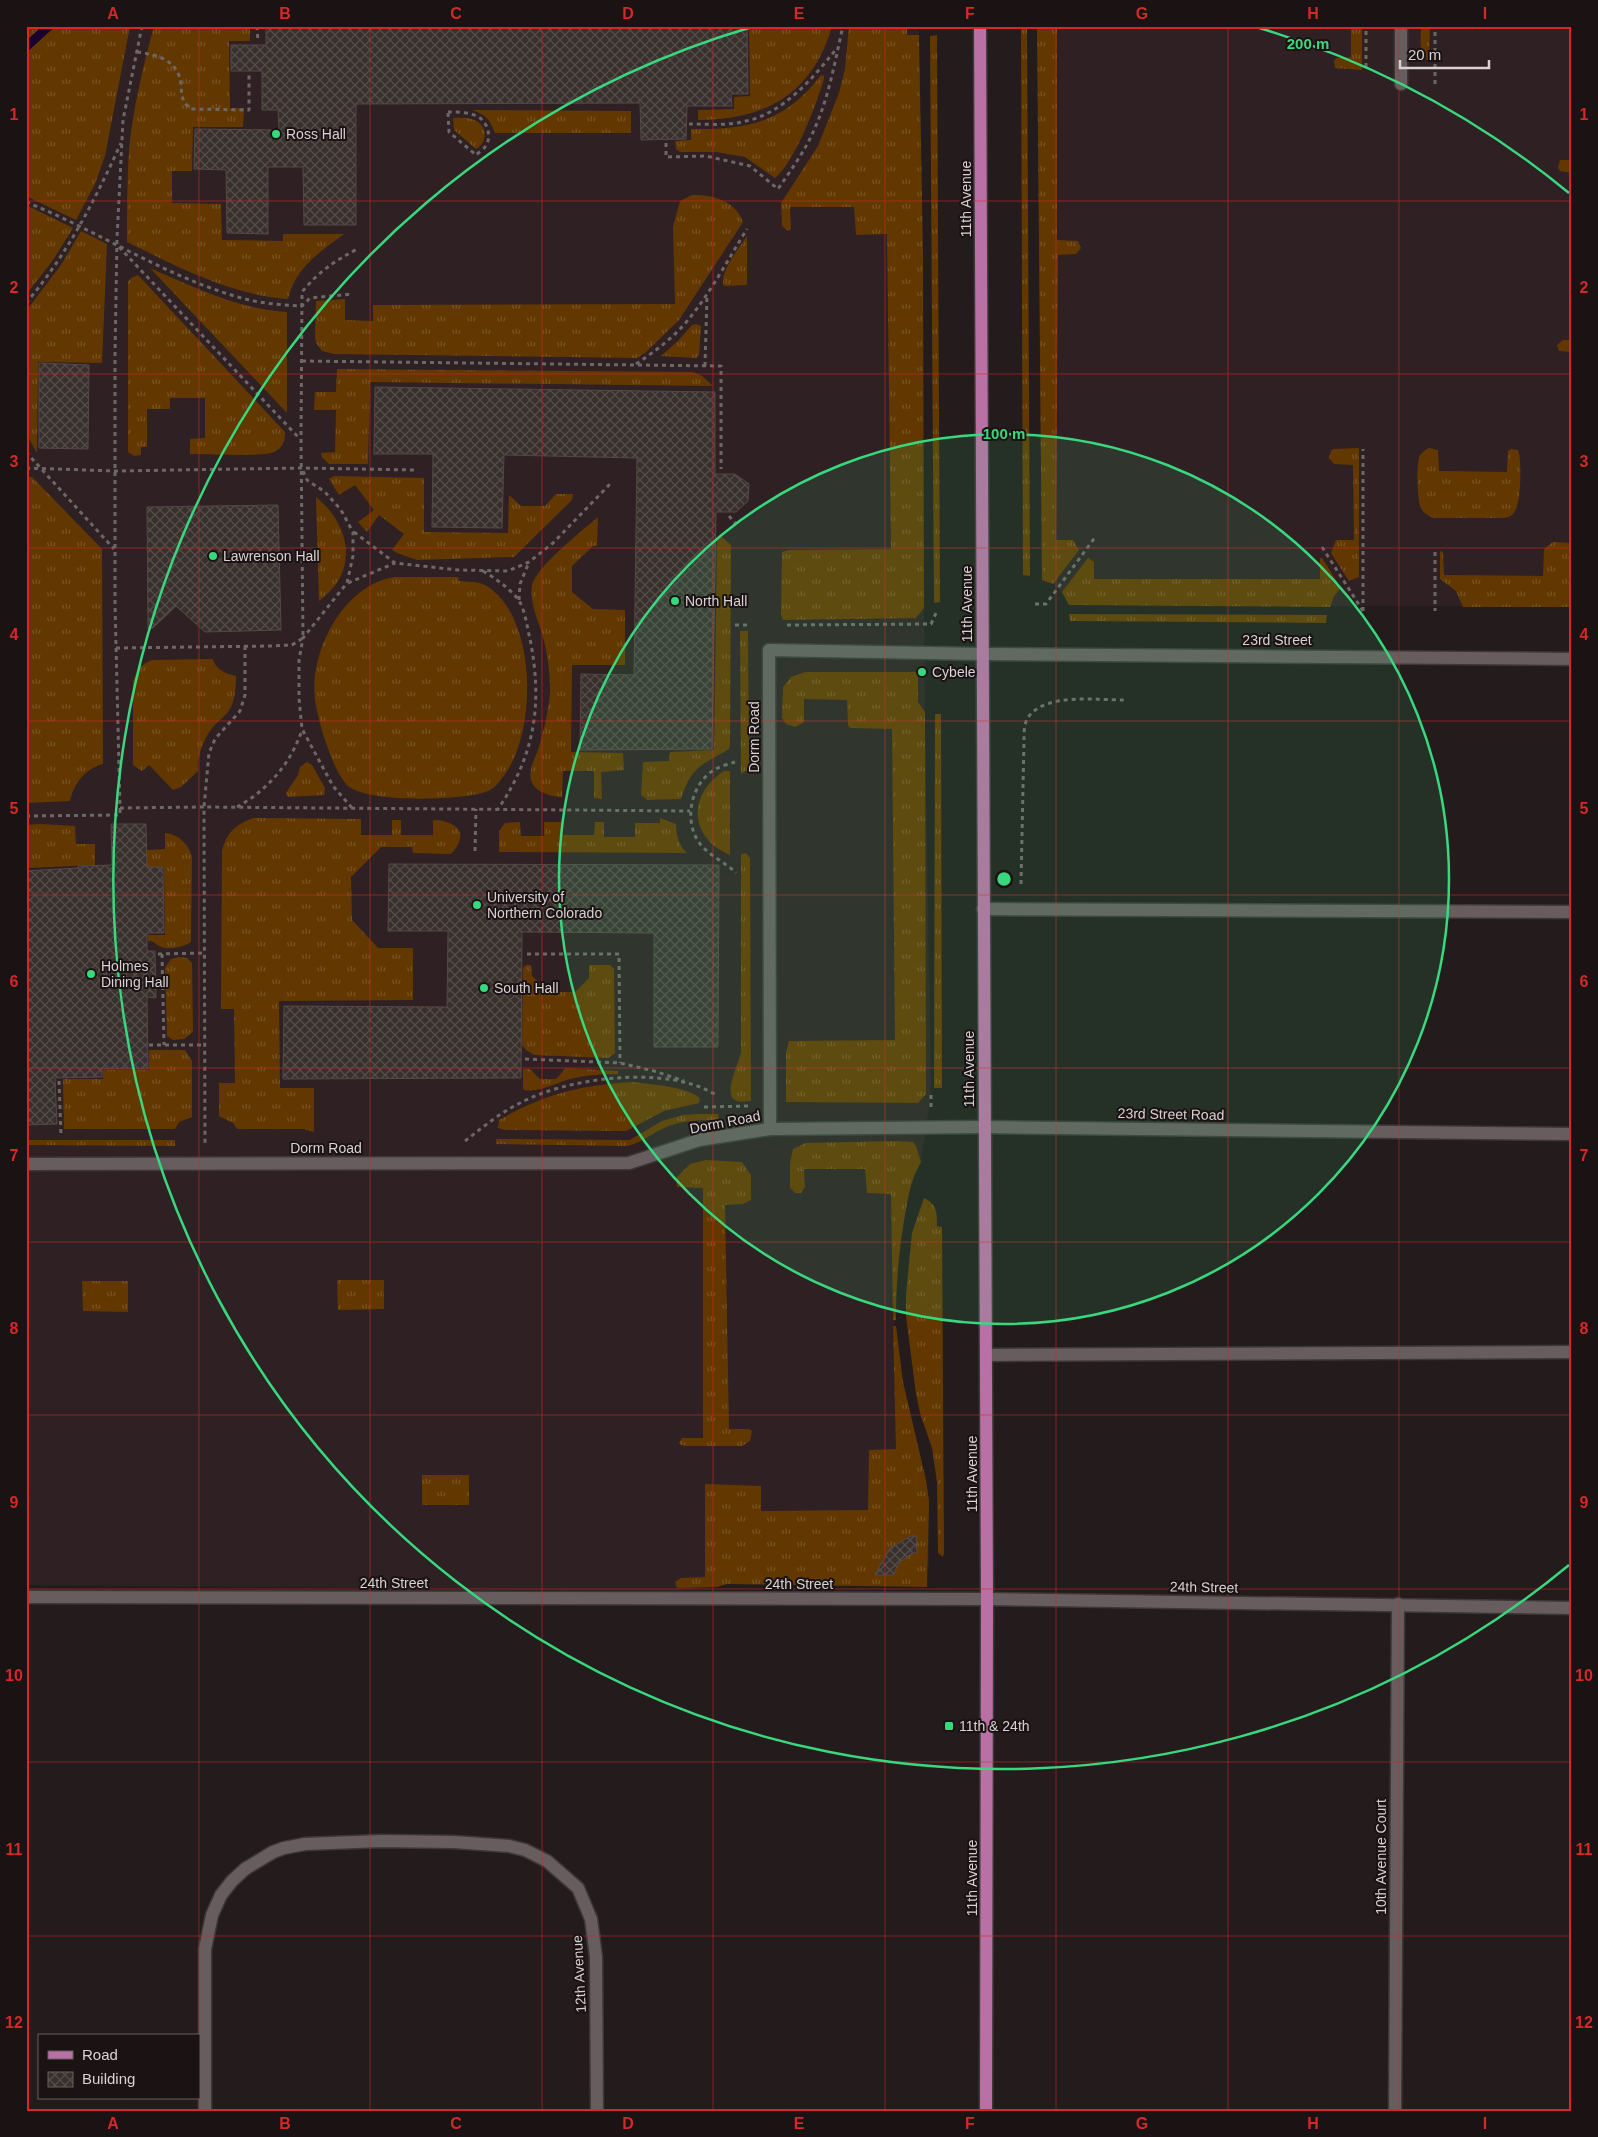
<svg xmlns="http://www.w3.org/2000/svg" width="1598" height="2137" viewBox="0 0 1598 2137" font-family="Arial,sans-serif">
<style>
.built{fill:#2f2023}
.grass{fill:url(#grass-tufts)}
.lines{fill:none;stroke-linecap:round;stroke-linejoin:round}
.stream{stroke:#1a002c;stroke-width:9}
.building{fill:url(#building-cross-hatch);stroke:#534947}
.minor-casing{stroke:#3d3738;stroke-width:15}
.major-casing{stroke:#3d3738;stroke-width:15}
.path{stroke:#6e6768;stroke-width:3;stroke-dasharray:4 4;stroke-linecap:butt}
.minor{stroke:#675c5e;stroke-width:12}
.major{stroke:#b970a4;stroke-width:12}
.grid{fill:none;stroke:#d62828;stroke-width:1;stroke-opacity:0.55}
.ring{fill:none;stroke:#38d87f;stroke-width:2.5}
.poi-dot{fill:#38d87f;stroke:#1a1213;stroke-width:2}
.labels{text-anchor:middle;dominant-baseline:central;stroke-width:4;stroke-linejoin:round;paint-order:stroke}
.poi-label{font-size:14px;fill:#d8d2d3;stroke:#1a1213;text-anchor:start}
.street-label{font-size:14px;fill:#d8d2d3;stroke:#1a1213}
.centre{fill:#38d87f;stroke:#1a1213;stroke-width:2.5}
.ring-label{font-size:15px;text-anchor:middle;font-weight:bold;fill:#38d87f;stroke:#1a1213;stroke-width:4;stroke-linejoin:round;paint-order:stroke}
.neatline{fill:none;stroke:#d62828;stroke-width:2}
.grid-label{font-size:16px;text-anchor:middle;font-weight:bold;fill:#d62828}
</style>
<defs>
<pattern id="grass-tufts" width="24" height="20" patternUnits="userSpaceOnUse" patternTransform="scale(1.25)"><rect width="24" height="20" fill="#633800"/><path d="M3 7l-1-3M5 7V3M7 7l1-3M15 17l-1-3M17 17v-4M19 17l1-3" fill="none" stroke="#795424"/></pattern>
<pattern id="building-cross-hatch" width="8" height="8" patternUnits="userSpaceOnUse" patternTransform="scale(1.25)"><rect width="8" height="8" fill="#39302d"/><path d="M0 0l8 8M0 8l8-8" fill="none" stroke="#554d4b"/></pattern>
</defs>
<rect width="100%" height="100%" fill="#231b1c"/>
<g class="built">
<polygon points="26,26 919,26 925,716 931,1095 921,1162 912,1181 902,1228 896,1278 896,1320 893,1326 903,1382 926,1480 929,1501 929,1567 727,1584 717,1587 673,1591 26,1585"/>
<polygon points="1037,26 1572,26 1572,607 1069,605 1064,595 1054,584 1042,580"/>
</g>
<g class="grass">
<polygon points="26,26 130,26 105,156 95,184 76,220 26,196"/>
<path d="M154 26H250V41H229L230 108H244L243 127H193L192 171H172V203L221 204 222 240 283 241V234H344C320 252 295 268 288 299 231 295 178 267 127 242 127 211 127 180 129 150 133 108 143 67 154 26Z"/>
<path d="M749 26H832C813 94 765 120 698 120V110L734 109V97L750 96Z"/>
<polygon points="849,26 907,26 907,35 919,35 923,255 924,608 916,618 783,620 781,615 782,552 788,550 891,549 887,234 856,235 854,207 790,207 791,229 788,231 782,226 781,203 818,146 839,93 845,69"/>
<polygon points="1021,26 1027,26 1030,576 1023,575"/>
<polygon points="1037,26 1057,26 1057,240 1078,241 1081,248 1076,254 1058,255 1056,540 1073,540 1079,550 1053,584 1042,580"/>
<polygon points="1351,26 1362,26 1362,70 1335,68 1334,61 1336,58 1351,57"/>
<path d="M1421 26H1430L1429 61C1418 54 1421 38 1421 26Z"/>
<polygon points="937,35 940,602 934,603 930,36"/>
<path d="M821 75 824 76V79C816 105 796 160 775 178L745 157 716 152H680L676 149 675 141 691 140V129C747 130 786 122 821 75Z"/>
<path d="M473 110 631 111V133H495C490 120 486 115 473 110Z"/>
<path d="M453 118C460 118 468 117 474 120 488 125 488 143 476 149L454 130Z"/>
<polygon points="1560,160 1572,160 1572,173 1560,171 1558,168"/>
<path d="M692 195C713 195 735 200 743 222L679 320 645 353 637 358 334 354 322 351 316 343 315 336 316 301 345 299V320L373 321V305L675 304 673 227 680 201Z"/>
<polygon points="26,205 73,228 53,260 26,295"/>
<polygon points="81,231 107,244 102,363 38,362 37,453 26,433 26,311 61,265"/>
<path d="M747 236V285L724 286C718 274 740 247 747 236Z"/>
<path d="M150 268C194 287 237 309 287 312V413Z"/>
<path d="M138 275 285 432C285 441 283 448 274 452 263 457 206 454 190 454V439L205 438V398H170V409H147V447H141V455L134 456 128 452V282L131 278Z"/>
<polygon points="696,324 701,326 699,355 696,358 661,356 679,340 692,325"/>
<polygon points="1563,340 1572,340 1572,352 1559,351 1557,345"/>
<polygon points="337,369 693,372 702,376 713,386 370,382 368,464 329,464 322,457 321,453 335,452 336,410 314,410 315,392 336,392"/>
<polygon points="1359,448 1359,577 1349,581 1331,553 1336,540 1354,540 1353,465 1334,464 1329,458 1331,451 1333,449"/>
<path d="M1429 448 1438 450 1439 471 1507 472 1508 451 1511 449 1518 450C1522 459 1521 502 1515 511 1512 516 1508 518 1502 518H1433C1428 515 1423 513 1421 508 1417 501 1416 463 1420 456 1422 452 1425 450 1429 448Z"/>
<polygon points="334,476 424,478 424,532 508,533 509,495 521,506 545,506 556,494 573,494 572,500 514,557 417,560 397,553 392,550 404,534 379,515 367,532 358,522 374,510 355,485 339,495 329,479"/>
<path d="M26 477H32L102 549 103 764C85 769 74 783 70 801L26 803Z"/>
<path d="M316 497C341 517 356 551 338 581 333 589 326 595 319 601Z"/>
<path d="M598 517 597 546H593L572 566V592L593 609 625 610V665H572L571 752 623 753 624 770 601 772 602 799 594 798V771H563L562 797C552 797 534 792 531 780 528 769 536 757 539 747 544 729 549 710 550 691 550 675 548 656 544 641 540 623 529 605 532 585 536 567 583 530 598 517Z"/>
<path d="M722 537 731 545 730 744 729 749C701 766 692 765 681 799L647 800 641 795 643 762 669 761 670 752 714 750 717 540Z"/>
<polygon points="1553,542 1572,543 1572,607 1463,607 1456,591 1440,579 1440,551 1443,552 1444,575 1543,576 1544,549"/>
<polygon points="1088,558 1094,562 1094,579 1320,579 1320,558 1322,558 1341,588 1334,596 1330,607 1069,605 1062,592"/>
<path d="M395 577H458L459 581C467 582 477 581 485 585 538 615 538 735 502 778 499 783 493 789 488 791 464 801 368 803 348 786 333 771 320 727 316 706 306 657 342 584 395 577Z"/>
<polygon points="1069,614 1327,615 1326,623 1070,621"/>
<polygon points="740,631 748,631 749,769 741,774"/>
<path d="M213 659C215 669 226 674 236 676 236 687 235 698 231 707 226 717 216 722 210 731 203 741 196 760 198 771L181 787 173 790 149 765 142 771 133 765V682C136 671 141 664 152 660Z"/>
<polygon points="805,672 922,672 918,676 918,702 925,712 926,1094 918,1103 786,1102 786,1052 789,1041 895,1040 892,729 850,728 848,725 847,700 804,699 804,722 795,727 786,724 782,718 783,687 791,677"/>
<polygon points="935,714 941,714 942,1088 934,1088"/>
<polygon points="307,762 312,765 325,788 324,795 288,797 286,793 298,775 300,767"/>
<path d="M724 771H730V855C689 838 687 795 724 771Z"/>
<path d="M253 818 361 819V835H392V820H401V835H433V820C456 821 471 832 451 854L413 853 412 847H381L351 877 352 920 378 948H413V1000L279 1001 280 1088H314V1132L304 1129H237L233 1123 219 1116V1083H235L234 1009H221L222 851C226 833 236 824 253 818Z"/>
<path d="M660 818 676 824C676 835 679 846 687 853L499 852V831L505 823 520 822 521 836H544V822H563V835H594L595 822H604V837H635V823H660Z"/>
<polygon points="40,824 75,826 76,844 95,844 95,865 26,868 26,825"/>
<path d="M165 833C178 834 189 844 192 857L191 942C184 947 167 951 159 946 154 943 154 941 148 941V935H165L164 867H147V850L165 849Z"/>
<path d="M746 853 750 858 751 1101C746 1101 739 1103 735 1100 723 1094 739 1063 741 1052V854Z"/>
<polygon points="179,957 187,958 192,963 193,1032 184,1039 173,1040 167,1036 165,968 171,959"/>
<polygon points="526,965 531,965 532,976 549,992 575,992 589,978 589,965 610,965 614,969 615,1053 608,1058 534,1055 526,1050 522,1045 523,968"/>
<polygon points="149,1050 185,1050 192,1061 192,1117 179,1122 175,1129 64,1129 63,1079 103,1079 103,1070 149,1070"/>
<path d="M566 1068 618 1071V1074C602 1074 586 1075 570 1079 556 1083 538 1093 524 1090L523 1088V1069H530L540 1079H556Z"/>
<path d="M633 1082C647 1084 692 1087 700 1099L699 1103 664 1111 626 1131 505 1130 498 1128 499 1120C545 1094 580 1085 633 1082Z"/>
<path d="M698 1114H718L719 1120C699 1120 680 1120 662 1129 650 1135 640 1143 627 1146L496 1144V1139L630 1140 662 1121 683 1115Z"/>
<polygon points="26,1140 175,1140 175,1146 26,1145"/>
<path d="M896 1141 913 1142 916 1146 921 1162C912 1177 909 1192 906 1209 899 1247 896 1282 896 1320H893L891 1194 867 1193 865 1169H804L805 1187 801 1193H795L790 1188V1163L793 1149 806 1143Z"/>
<polygon points="706,1160 742,1162 751,1175 751,1200 743,1204 725,1205 729,1429 749,1429 752,1431 750,1441 742,1446 687,1446 681,1445 679,1443 682,1438 703,1438 703,1188 677,1187 676,1178 690,1164"/>
<path d="M924 1198C937 1204 937 1213 937 1226L942 1227 944 1553 943 1557 938 1553 937 1482 932 1448 920 1413 916 1394 906 1316V1294L912 1233Z"/>
<polygon points="337,1280 384,1280 384,1309 338,1310"/>
<polygon points="82,1281 128,1281 128,1312 83,1311"/>
<polygon points="893,1326 896,1326 903,1382 926,1480 929,1501 927,1587 727,1584 717,1587 677,1588 675,1582 681,1578 705,1577 705,1484 761,1486 761,1511 868,1510 869,1450 896,1449"/>
<rect x="422" y="1475" width="47" height="30"/>
</g>
<g class="lines">
<polyline class="stream" points="26,47 49,26"/>
</g>
<g class="building">
<polygon points="266,26 747,26 748,94 731,94 732,106 687,106 686,139 641,140 640,103 356,104 356,225 304,225 303,167 268,167 268,234 227,233 226,170 194,169 195,129 279,130 278,110 262,110 262,71 231,71 231,45 266,45"/>
<polygon points="39,363 89,365 88,449 39,448"/>
<polygon points="375,387 715,392 715,474 735,474 749,484 748,501 736,512 716,512 712,749 580,750 581,674 634,675 637,458 504,455 502,528 432,527 433,454 374,454"/>
<polygon points="278,505 281,630 205,632 176,606 153,628 148,629 147,507"/>
<polygon points="111,824 146,824 147,867 163,867 164,933 147,933 147,951 155,951 156,998 147,997 148,1069 102,1069 102,1077 55,1078 57,1124 26,1125 26,871 78,868 78,866 112,865"/>
<polygon points="389,864 719,865 718,1047 654,1047 654,933 522,932 521,1078 283,1079 284,1006 447,1007 448,931 388,931"/>
<polygon points="911,1536 916,1536 917,1553 912,1553 899,1563 893,1575 875,1575 890,1548"/>
</g>
<g class="lines">
<defs>
<g id="minor">
<polyline points="1401,26 1401,84"/>
<polyline points="983,909 1572,912"/>
<polyline points="770,1129 984,1127 1572,1134"/>
<polyline points="26,1164 629,1163 699,1140 770,1129 769,650 982,654 1572,659"/>
<polyline points="986,1355 1572,1352"/>
<polyline points="26,1597 987,1599 1572,1608"/>
<polyline points="205,2111 205,1949 212,1915 221,1895 232,1881 245,1869 273,1852 284,1848 305,1844 381,1841 454,1842 509,1846 525,1850 547,1861 578,1888 591,1919 596,1957 597,2111"/>
<polyline points="1395,2111 1398,1604"/>
</g>
<polyline id="major" points="980,26 987,1599 986,2111"/>
</defs>
<use href="#minor" class="minor-casing"/>
<use href="#major" class="major-casing"/>
<g class="path">
<polyline points="142,26 123,120 117,238 115,354 115,604 120,808 204,807 205,1144"/>
<polyline points="257,26 258,42"/>
<path d="M137 52C158 55 178 60 181 84 182 96 181 101 191 109L249 110V74"/>
<polyline points="1366,67 1366,26"/>
<polyline points="1435,84 1435,26"/>
<path d="M448 112C458 112 471 112 480 118 488 124 492 138 485 147 483 150 478 153 476 155L449 132Z"/>
<path d="M689 124C707 124 728 126 746 121 784 113 814 77 837 48"/>
<path d="M666 143V157L706 156 750 166 778 189C791 170 805 151 814 130 829 97 835 61 843 26"/>
<path d="M26 202C101 232 170 280 249 300 266 304 285 305 302 306L310 298 353 294"/>
<polyline points="119,247 300,439"/>
<path d="M26 303C67 255 95 200 121 143"/>
<polyline points="302,361 721,366 721,469"/>
<path d="M636 364C651 354 665 344 678 331 704 305 727 261 747 229"/>
<polyline points="705,366 707,294"/>
<polyline points="26,452 114,549"/>
<polyline points="26,468 115,471 302,468 415,470"/>
<polyline points="303,471 307,480 325,492 341,510 353,532 353,556 347,583 303,638 299,660 299,698 302,729 333,786 352,808"/>
<polyline points="729,516 735,523"/>
<polyline points="354,532 395,563 458,570 508,571 529,562 553,543 611,483"/>
<polyline points="1322,547 1363,611"/>
<polyline points="1435,552 1435,611"/>
<path d="M483 571C496 579 508 587 518 599 525 609 527 627 530 639 543 703 535 755 498 809"/>
<polyline points="348,583 395,563"/>
<polyline points="519,600 520,584 529,562"/>
<polyline points="1035,604 1046,604 1096,536"/>
<polyline points="1363,611 1363,449"/>
<polyline points="735,625 747,625"/>
<polyline points="787,625 931,624 937,611"/>
<polyline points="245,646 245,695 240,711 215,739 209,753 204,807 690,811"/>
<path d="M116 648 270 646 292 645 303 638 301 439 302 292C319 271 335 261 359 248"/>
<path d="M735 762C729 764 720 766 714 770 691 784 684 819 698 841 707 855 724 861 736 873"/>
<path d="M237 807C268 790 291 763 302 730"/>
<polyline points="26,816 120,815 120,808"/>
<polyline points="475,851 476,809"/>
<path d="M1021 884 1024 739C1024 732 1024 722 1029 716 1047 693 1097 700 1124 700"/>
<polyline points="158,954 205,953"/>
<polyline points="162,954 164,1045"/>
<polyline points="527,954 619,954 620,1063"/>
<polyline points="149,1045 205,1045"/>
<polyline points="525,1059 620,1063 654,1071 684,1081"/>
<polyline points="59,1081 61,1136"/>
<polyline points="704,1107 749,1106"/>
<polyline points="931,1107 931,1095"/>
<path d="M465 1141C483 1127 501 1112 522 1102 566 1079 647 1069 694 1085 702 1087 708 1091 715 1094"/>
</g>
<use href="#minor" class="minor"/>
<use href="#major" class="major"/>
</g>
<path class="grid" d="M199 26V2111M370 26V2111M542 26V2111M713 26V2111M885 26V2111M1056 26V2111M1228 26V2111M1399 26V2111M26 201H1572M26 374H1572M26 548H1572M26 721H1572M26 895H1572M26 1068H1572M26 1242H1572M26 1415H1572M26 1589H1572M26 1762H1572M26 1936H1572"/>
<circle cx="1004" cy="879" r="445" fill="#38d87f" fill-opacity=".12"/>
<g class="ring">
<circle cx="1004" cy="879" r="445"/>
<path d="M1569 1565A889 889 0 1 1 752 27M1256 27A889 889 0 0 1 1569 193"/>
</g>
<g class="poi-dot">
<circle cx="276" cy="134" r="5"/>
<circle cx="213" cy="556" r="5"/>
<circle cx="675" cy="601" r="5"/>
<circle cx="922" cy="672" r="5"/>
<circle cx="477" cy="905" r="5"/>
<circle cx="91" cy="974" r="5"/>
<circle cx="484" cy="988" r="5"/>
<rect x="944" y="1721" width="10" height="10" rx="2.5"/>
</g>
<g class="labels">
<g class="poi-label">
<text x="286" y="134">Ross Hall</text>
<text x="223" y="556">Lawrenson Hall</text>
<text x="685" y="601">North Hall</text>
<text x="932" y="672">Cybele</text>
<text x="487" y="897">University of<tspan x="487" dy="16">Northern Colorado</tspan></text>
<text x="101" y="966">Holmes<tspan x="101" dy="16">Dining Hall</tspan></text>
<text x="494" y="988">South Hall</text>
<text x="959" y="1726">11th &amp; 24th</text>
</g>
<g class="street-label">
<text transform="translate(966 199) rotate(-90)">11th Avenue</text>
<text transform="translate(967 604) rotate(-90)">11th Avenue</text>
<text x="1277" y="640">23rd Street</text>
<text transform="translate(754 737) rotate(-90)">Dorm Road</text>
<text transform="translate(969 1069) rotate(-90)">11th Avenue</text>
<text transform="translate(1171 1114) rotate(1)">23rd Street Road</text>
<text transform="translate(725 1122) rotate(-11)">Dorm Road</text>
<text x="326" y="1148">Dorm Road</text>
<text transform="translate(972 1474) rotate(-90)">11th Avenue</text>
<text x="394" y="1583">24th Street</text>
<text x="799" y="1584">24th Street</text>
<text transform="translate(1204 1587) rotate(1)">24th Street</text>
<text transform="translate(1381 1857) rotate(-90)">10th Avenue Court</text>
<text transform="translate(972 1878) rotate(-90)">11th Avenue</text>
<text transform="translate(579 1974) rotate(-93)">12th Avenue</text>
</g>
</g>
<circle cx="1004" cy="879" r="8" class="centre"/>
<g class="ring-label">
<text x="1308" y="49">200 m</text>
<text x="1004" y="439">100 m</text>
</g>
<rect width="1598" height="2137" fill="none" stroke="#1a1213" stroke-width="55"/>
<rect x="38" y="2034" width="162" height="65" fill="#1a1213" stroke="#665f60"/>
<rect x="48" y="2051" width="25" height="8" fill="#b970a4" stroke="#665f60"/>
<text x="82" y="2060" font-size="15" fill="#d8d2d3">Road</text>
<rect x="48" y="2072" width="25" height="15" fill="url(#building-cross-hatch)" stroke="#665f60"/>
<text x="82" y="2084" font-size="15" fill="#d8d2d3">Building</text>
<path d="M1400 60v8h89v-8" fill="none" stroke="#d8d2d3" stroke-width="2.5"/>
<text x="1408" y="60" font-size="15" fill="#d8d2d3" stroke="#1a1213" stroke-width="4" paint-order="stroke">20 m</text>
<rect x="28" y="28" width="1542" height="2082" class="neatline"/>
<g class="grid-label">
<text x="113" y="19">A</text>
<text x="285" y="19">B</text>
<text x="456" y="19">C</text>
<text x="628" y="19">D</text>
<text x="799" y="19">E</text>
<text x="970" y="19">F</text>
<text x="1142" y="19">G</text>
<text x="1313" y="19">H</text>
<text x="1485" y="19">I</text>
<text x="14" y="120">1</text>
<text x="1584" y="120">1</text>
<text x="14" y="293">2</text>
<text x="1584" y="293">2</text>
<text x="14" y="467">3</text>
<text x="1584" y="467">3</text>
<text x="14" y="640">4</text>
<text x="1584" y="640">4</text>
<text x="14" y="814">5</text>
<text x="1584" y="814">5</text>
<text x="14" y="987">6</text>
<text x="1584" y="987">6</text>
<text x="14" y="1161">7</text>
<text x="1584" y="1161">7</text>
<text x="14" y="1334">8</text>
<text x="1584" y="1334">8</text>
<text x="14" y="1508">9</text>
<text x="1584" y="1508">9</text>
<text x="14" y="1681">10</text>
<text x="1584" y="1681">10</text>
<text x="14" y="1855">11</text>
<text x="1584" y="1855">11</text>
<text x="14" y="2028">12</text>
<text x="1584" y="2028">12</text>
<text x="113" y="2129">A</text>
<text x="285" y="2129">B</text>
<text x="456" y="2129">C</text>
<text x="628" y="2129">D</text>
<text x="799" y="2129">E</text>
<text x="970" y="2129">F</text>
<text x="1142" y="2129">G</text>
<text x="1313" y="2129">H</text>
<text x="1485" y="2129">I</text>
</g>
</svg>
